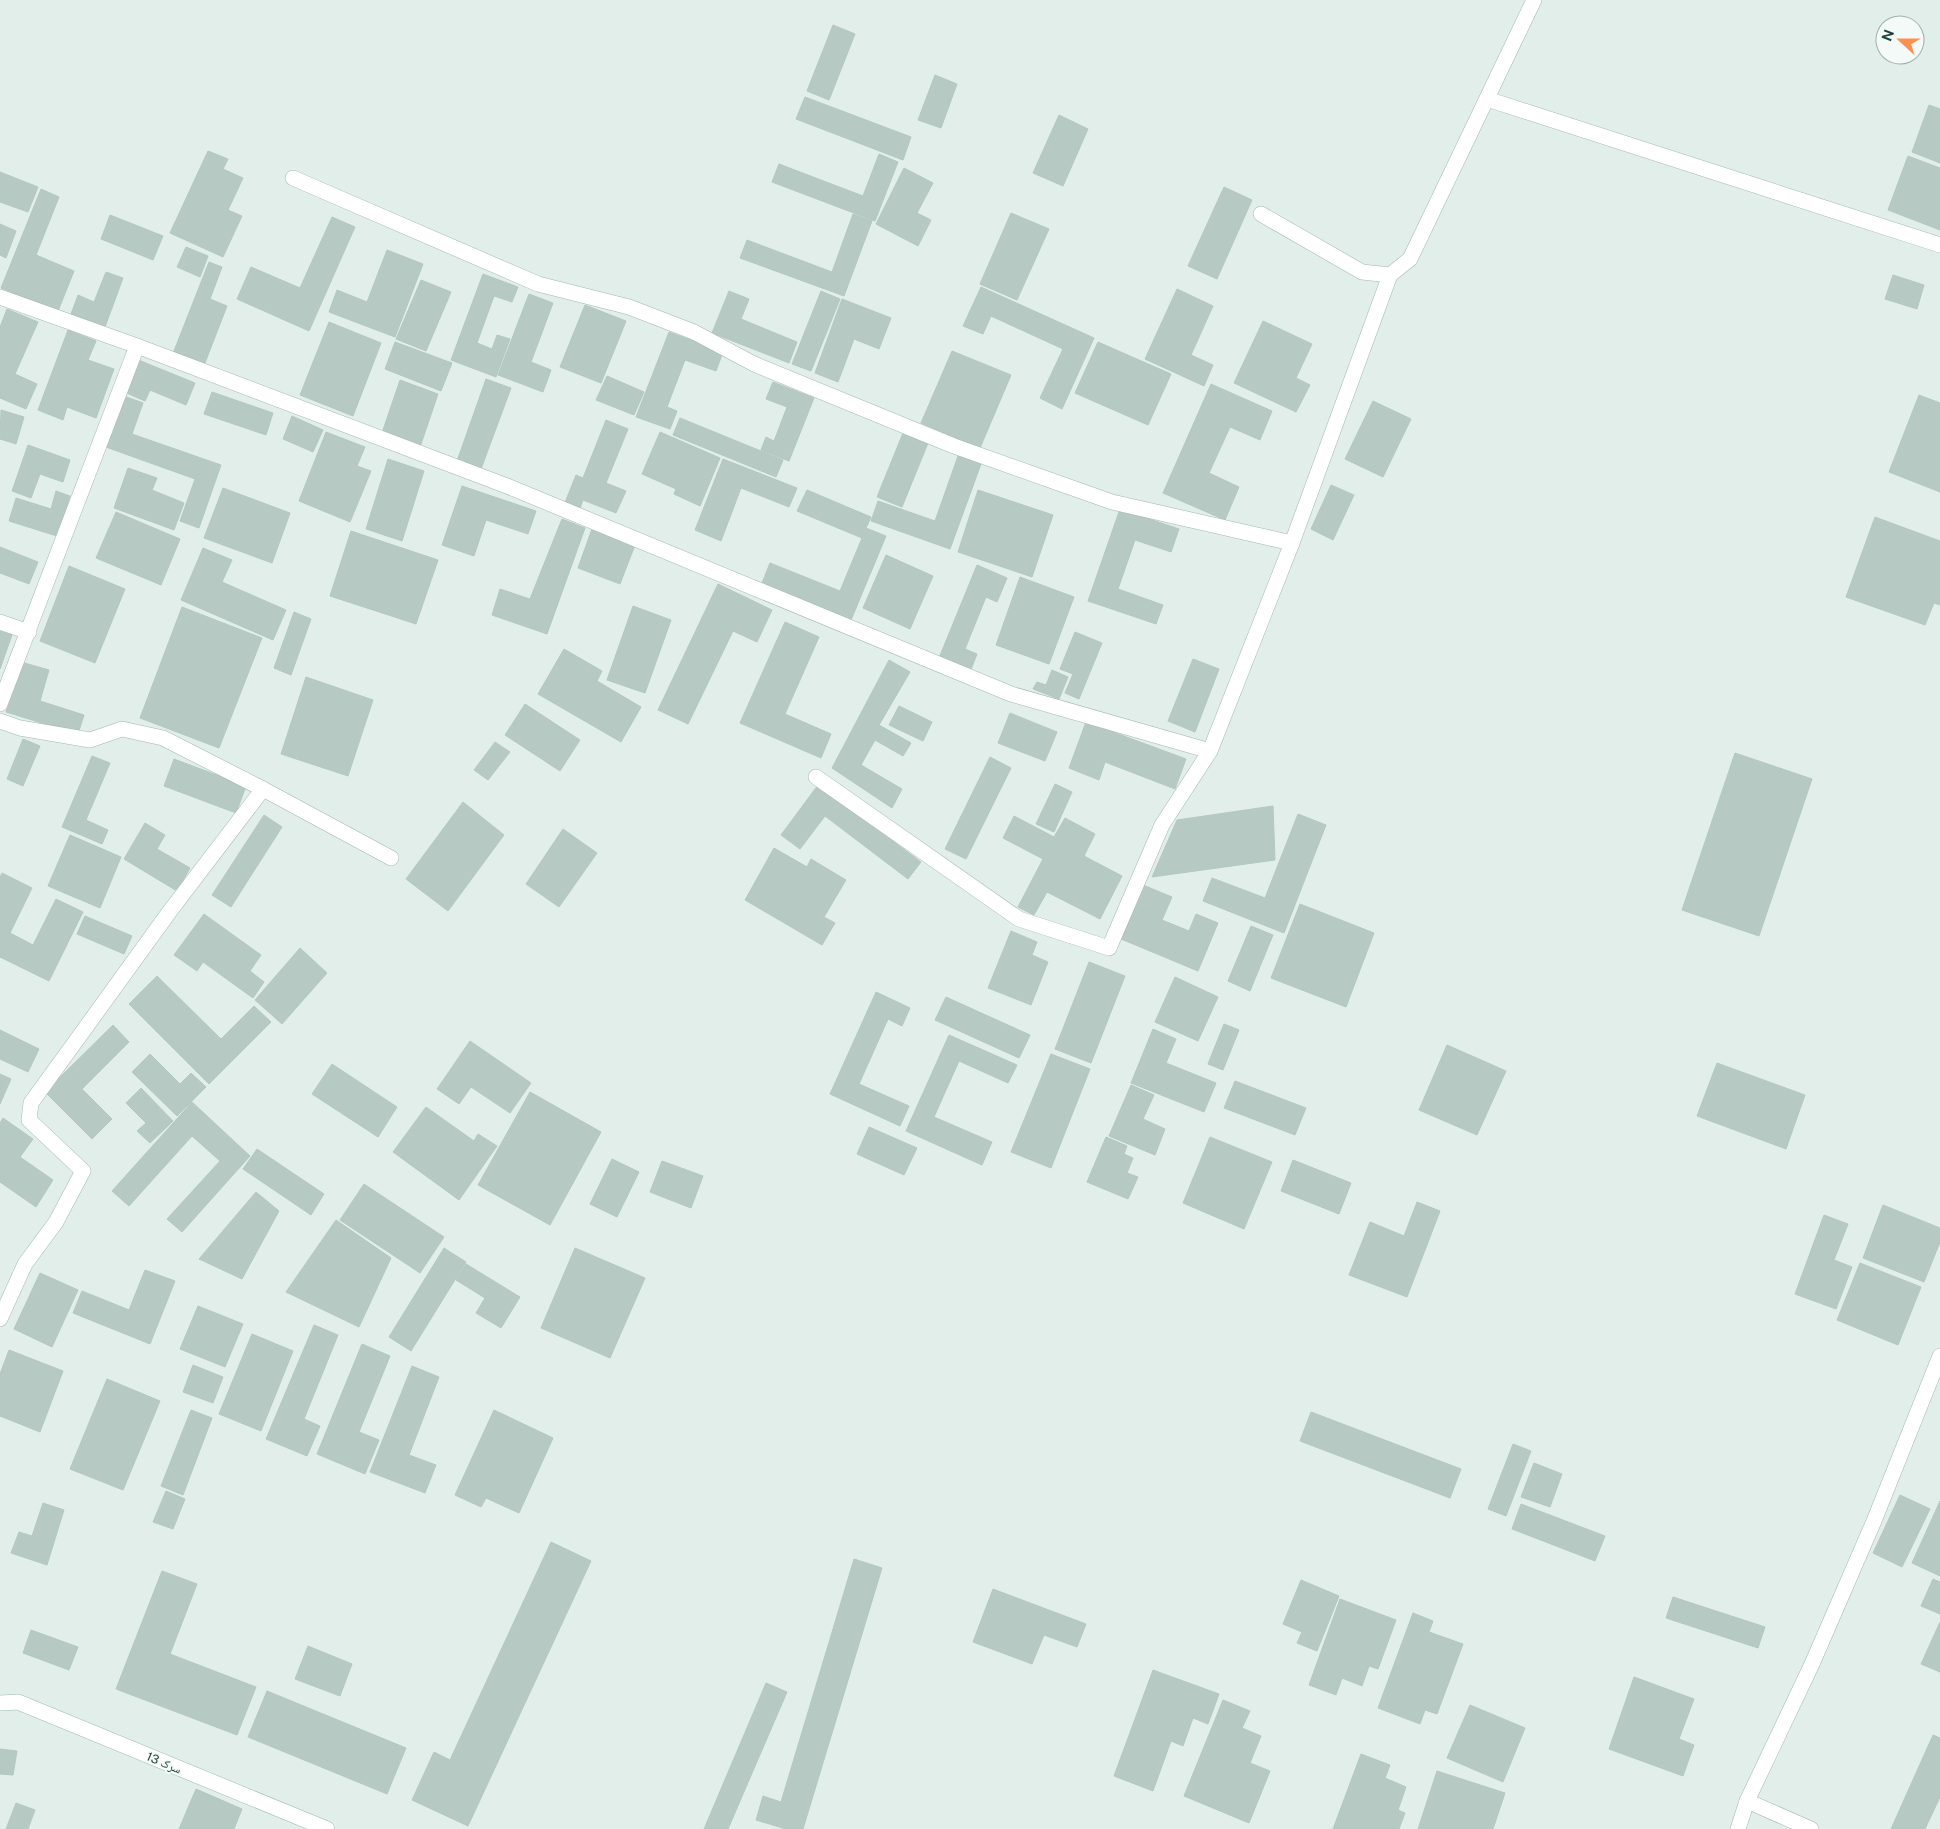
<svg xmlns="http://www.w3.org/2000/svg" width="1940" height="1829" viewBox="0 0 1940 1829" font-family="'Public Sans','Noto Naskh Arabic',sans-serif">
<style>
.building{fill:#b7c9c3;stroke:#b3c8c2}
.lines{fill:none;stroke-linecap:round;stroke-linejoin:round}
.street-casing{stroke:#a4b7b2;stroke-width:16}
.secondary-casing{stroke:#9fbbb4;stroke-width:16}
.street{stroke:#fff;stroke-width:15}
.secondary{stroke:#fff;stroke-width:15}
.labels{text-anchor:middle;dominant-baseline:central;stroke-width:4;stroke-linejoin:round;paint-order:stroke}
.street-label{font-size:12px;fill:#20413c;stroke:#f3faf7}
</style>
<rect width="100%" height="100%" fill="#e2eeea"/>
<g class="building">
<polygon points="833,25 855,34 829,100 807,91"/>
<polygon points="935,75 957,84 941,128 918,120"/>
<polygon points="805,97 911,137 903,160 796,119"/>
<polygon points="1929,105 1940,109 1940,163 1912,152"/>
<polygon points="1059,115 1088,129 1063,186 1033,173"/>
<polygon points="208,151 228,159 223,169 243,178 228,210 242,216 223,257 170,233"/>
<polygon points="879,154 898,162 875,221 772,182 779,164 863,196"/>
<polygon points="1908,156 1940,168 1940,230 1888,210"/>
<polygon points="904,168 933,183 917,213 931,220 918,246 876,224"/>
<polygon points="0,172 38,187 28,212 0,202"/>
<polygon points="1224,187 1252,200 1217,279 1188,266"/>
<polygon points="41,189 59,197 36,255 74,271 58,311 1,288"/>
<polygon points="1011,213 1049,229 1017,300 980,284"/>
<polygon points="853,214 872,221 844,296 740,258 747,240 832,272"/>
<polygon points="110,215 163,236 153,260 101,239"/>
<polygon points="332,217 355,227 309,331 237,299 251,267 300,288"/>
<polygon points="0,224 16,231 6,258 0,255"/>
<polygon points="186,247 208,256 200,277 177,267"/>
<polygon points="387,250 423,264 395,337 329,312 337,290 367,302"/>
<polygon points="209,262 222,267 210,299 227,306 203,368 172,356"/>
<polygon points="106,272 123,278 105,327 71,314 78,295 94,302"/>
<polygon points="483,274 518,287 512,302 494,296 477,343 492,349 497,335 510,339 496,377 451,360"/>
<polygon points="1893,275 1924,285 1917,309 1885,299"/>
<polygon points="421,280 451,292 426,351 396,339"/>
<polygon points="981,287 1094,338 1062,409 1040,398 1063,349 991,316 983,334 963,326"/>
<polygon points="1177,289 1213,306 1191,355 1213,365 1204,386 1145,359"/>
<polygon points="729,291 749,299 741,319 797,342 789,363 712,333"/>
<polygon points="821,291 840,299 811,371 792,364"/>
<polygon points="529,294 553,303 531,362 551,370 543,392 498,375"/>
<polygon points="842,299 891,318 879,349 854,339 838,382 815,373"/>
<polygon points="585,305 626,321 601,383 560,367"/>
<polygon points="7,309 38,322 15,374 37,384 26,409 0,398 0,327"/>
<polygon points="1263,321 1312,344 1296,378 1310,385 1296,412 1234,383"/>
<polygon points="329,322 381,343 353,416 300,395"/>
<polygon points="68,330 96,341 88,360 114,369 96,418 67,407 63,420 38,410"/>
<polygon points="669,332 723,352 716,371 685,360 667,407 677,411 670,429 636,417"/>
<polygon points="395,342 452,363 441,391 385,369"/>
<polygon points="1098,342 1171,374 1148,425 1075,393"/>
<polygon points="952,351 1011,375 980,448 921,423"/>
<polygon points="136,359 195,383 186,405 150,390 145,401 122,391"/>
<polygon points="607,376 644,392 634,415 596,400"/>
<polygon points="486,379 511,388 481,469 457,461"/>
<polygon points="400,380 438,394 420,447 382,433"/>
<polygon points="773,382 814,398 789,461 761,450 766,437 774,441 787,407 766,399"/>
<polygon points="1211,384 1272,411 1260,440 1230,427 1209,473 1239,487 1225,520 1163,493"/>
<polygon points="212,392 273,413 266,435 204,414"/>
<polygon points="121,395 143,403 132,434 221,465 199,528 180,521 195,479 103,446"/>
<polygon points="1919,395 1940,403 1940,492 1889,472"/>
<polygon points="1373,401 1411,419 1383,477 1345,459"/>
<polygon points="1,410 24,417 16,444 0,439"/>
<polygon points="292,416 323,430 313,452 283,439"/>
<polygon points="680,418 783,460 776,477 673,435"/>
<polygon points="606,420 628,429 606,483 626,491 616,513 583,500 579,511 564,505 576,475 583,478"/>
<polygon points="326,432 365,447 357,466 371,471 350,522 299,501"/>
<polygon points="660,432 720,458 700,506 674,494 676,489 642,474"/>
<polygon points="903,433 928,443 902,507 877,497"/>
<polygon points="28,445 70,460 63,482 40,474 31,498 12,491"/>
<polygon points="958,456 981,464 950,549 871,521 878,501 935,521"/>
<polygon points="388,459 424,471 402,541 366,529"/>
<polygon points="723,459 797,488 789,507 741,488 721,541 695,530"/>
<polygon points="128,468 157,478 152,490 184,503 174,530 114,508"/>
<polygon points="1331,485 1354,495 1333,540 1311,529"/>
<polygon points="462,486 536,511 528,534 486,520 474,556 442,545"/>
<polygon points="223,488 290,513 272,563 204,538"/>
<polygon points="807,490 871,517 866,528 886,536 851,620 762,583 770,563 840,591 862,538 797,511"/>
<polygon points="978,490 1053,515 1032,577 958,552"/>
<polygon points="56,491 70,496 57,536 9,521 16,498 51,509"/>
<polygon points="1120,509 1179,529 1171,552 1135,540 1118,589 1163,605 1156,624 1088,601"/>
<polygon points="116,512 180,539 161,585 96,558"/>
<polygon points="1875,517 1940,541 1940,605 1934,603 1925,625 1846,597"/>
<polygon points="562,519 585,528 547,634 492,615 500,589 530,599"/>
<polygon points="592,529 635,545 620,584 578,568"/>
<polygon points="351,531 438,560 416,624 330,596"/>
<polygon points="0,547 38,562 29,584 0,573"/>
<polygon points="203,548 232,560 222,582 286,610 273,640 181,600"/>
<polygon points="886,555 933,576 910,629 863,608"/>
<polygon points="977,565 1007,578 997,602 986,597 965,649 977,654 970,672 939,658"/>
<polygon points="69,566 125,589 95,663 40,641"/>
<polygon points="1020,577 1074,597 1049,664 996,645"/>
<polygon points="718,584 772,610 757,642 733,631 688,724 658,710"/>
<polygon points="633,606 671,620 645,693 607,680"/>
<polygon points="182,607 262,638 219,748 140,718"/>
<polygon points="294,612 311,619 291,675 274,668"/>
<polygon points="785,622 819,637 785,714 831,734 821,758 740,723"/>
<polygon points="0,631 12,635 0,669"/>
<polygon points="1075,632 1102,643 1079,699 1065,693 1073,674 1060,669"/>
<polygon points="564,649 602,671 597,681 641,707 621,742 538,694"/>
<polygon points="1193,659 1219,669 1195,732 1168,721"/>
<polygon points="889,660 910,672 879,725 911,743 903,756 875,740 861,765 902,789 892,808 832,768"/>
<polygon points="21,662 49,670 40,701 84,715 78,734 6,712"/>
<polygon points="1052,670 1068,677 1059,699 1033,689 1037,682 1046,685"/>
<polygon points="306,677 373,700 348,776 281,754"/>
<polygon points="525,704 580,740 560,771 505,735"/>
<polygon points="899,706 932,722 923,741 889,725"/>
<polygon points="1010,713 1057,732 1045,761 998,743"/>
<polygon points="1086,722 1186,759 1175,789 1105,762 1099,780 1069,768"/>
<polygon points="23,739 40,746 23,786 7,779"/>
<polygon points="495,742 510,752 488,780 474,770"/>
<polygon points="1735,753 1812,779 1759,936 1682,910"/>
<polygon points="92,756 110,763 86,820 108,830 102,844 62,827"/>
<polygon points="990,757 1011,768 966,859 945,849"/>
<polygon points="174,759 246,786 236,813 164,786"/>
<polygon points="1055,784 1072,792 1054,832 1036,824"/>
<polygon points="818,785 921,862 908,879 825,816 800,849 781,835"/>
<polygon points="463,802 504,835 448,911 406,879"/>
<polygon points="1273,806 1275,860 1152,877 1177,820"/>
<polygon points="1298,814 1326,825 1284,933 1203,901 1212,878 1265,898"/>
<polygon points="264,815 282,827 231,907 212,895"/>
<polygon points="1014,816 1054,837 1065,818 1095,834 1084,856 1122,876 1100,919 1047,892 1034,915 1018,907 1043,859 1003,838"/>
<polygon points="145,823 165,835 157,849 190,868 177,891 124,859"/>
<polygon points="563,829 597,853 559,907 526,884"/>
<polygon points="70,835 121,857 100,908 48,886"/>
<polygon points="774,848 807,867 811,859 846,880 824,917 835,923 822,945 745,900"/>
<polygon points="2,873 32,888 10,933 33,945 56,899 83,912 49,981 0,957 0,878"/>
<polygon points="1143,885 1172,897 1162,920 1189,931 1196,914 1218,923 1198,971 1121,939"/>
<polygon points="1300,904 1374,933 1346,1007 1271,978"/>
<polygon points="204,914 261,955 250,971 264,982 253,998 203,962 197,971 174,955"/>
<polygon points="85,916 132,936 124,954 77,934"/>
<polygon points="1251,926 1273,935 1250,991 1228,981"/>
<polygon points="1011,931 1037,942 1032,955 1048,962 1031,1005 988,988"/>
<polygon points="300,948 327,973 282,1024 255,1000"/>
<polygon points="1089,962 1125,976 1091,1063 1055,1049"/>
<polygon points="157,976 221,1039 254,1006 271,1022 209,1084 129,1004"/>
<polygon points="1175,977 1218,997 1198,1041 1155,1022"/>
<polygon points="876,992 910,1008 902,1026 888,1019 859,1084 909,1106 900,1126 830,1094"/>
<polygon points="946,997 1030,1035 1019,1058 935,1020"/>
<polygon points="1224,1024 1239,1030 1223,1070 1208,1064"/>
<polygon points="113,1025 129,1042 82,1089 112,1119 92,1139 45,1092"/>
<polygon points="1153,1029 1176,1039 1166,1063 1216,1083 1204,1112 1131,1083"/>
<polygon points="0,1030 39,1049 28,1072 0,1059"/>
<polygon points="949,1035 1017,1065 1008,1083 959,1061 934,1117 992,1142 982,1165 906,1131"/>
<polygon points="470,1041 531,1083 510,1113 471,1087 459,1104 437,1089"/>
<polygon points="1447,1045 1506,1071 1477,1135 1419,1110"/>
<polygon points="150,1054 180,1084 191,1073 206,1087 177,1116 132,1072"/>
<polygon points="1051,1054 1090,1069 1051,1168 1011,1152"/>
<polygon points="1717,1063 1805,1095 1786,1149 1697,1116"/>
<polygon points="332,1064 397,1107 378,1137 312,1094"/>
<polygon points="0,1074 11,1079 0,1104"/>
<polygon points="1235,1081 1306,1108 1295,1135 1224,1108"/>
<polygon points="1131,1085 1154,1095 1143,1119 1165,1129 1155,1155 1109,1136"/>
<polygon points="141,1088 173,1121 150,1143 137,1131 146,1123 126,1103"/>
<polygon points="530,1092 601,1132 550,1225 478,1185"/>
<polygon points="192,1102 250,1156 182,1232 167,1219 220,1161 192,1136 129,1206 112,1191"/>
<polygon points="426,1107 474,1141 478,1134 497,1146 459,1200 393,1152"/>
<polygon points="3,1118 33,1139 20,1157 53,1180 36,1207 0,1182 0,1123"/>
<polygon points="869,1127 917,1148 904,1175 857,1154"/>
<polygon points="1106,1137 1127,1146 1124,1154 1133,1158 1127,1173 1138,1177 1128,1199 1087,1182"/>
<polygon points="1210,1137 1272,1162 1244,1229 1183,1203"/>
<polygon points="257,1149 324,1194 311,1215 243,1169"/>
<polygon points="612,1159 639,1172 617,1217 590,1204"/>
<polygon points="1293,1160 1351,1183 1339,1214 1281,1191"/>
<polygon points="662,1161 703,1176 691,1208 650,1192"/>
<polygon points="364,1184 444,1237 420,1273 340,1220"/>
<polygon points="256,1192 279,1211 242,1279 199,1259"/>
<polygon points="1417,1202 1440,1211 1407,1297 1349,1275 1370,1222 1404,1236"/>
<polygon points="1883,1205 1940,1228 1940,1242 1924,1282 1863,1258"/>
<polygon points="1824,1215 1848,1224 1834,1260 1852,1267 1836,1309 1795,1294"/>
<polygon points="336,1220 391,1258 359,1327 286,1292"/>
<polygon points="444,1248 466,1262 411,1351 389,1337"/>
<polygon points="575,1248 645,1278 610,1358 541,1328"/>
<polygon points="1860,1263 1921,1287 1898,1345 1837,1320"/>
<polygon points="466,1264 520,1297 501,1328 476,1313 485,1298 456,1280"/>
<polygon points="145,1270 175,1281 150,1344 73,1313 82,1291 129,1310"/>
<polygon points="40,1273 78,1290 52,1347 14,1329"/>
<polygon points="198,1306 243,1324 225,1367 180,1349"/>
<polygon points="314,1325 338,1335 304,1419 320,1426 307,1456 266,1439"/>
<polygon points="252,1334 293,1351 261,1431 219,1414"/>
<polygon points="362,1344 390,1356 359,1432 379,1440 365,1474 317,1454"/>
<polygon points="9,1350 63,1371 40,1432 0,1416 0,1374"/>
<polygon points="193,1365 223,1377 213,1403 183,1392"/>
<polygon points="412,1366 439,1377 409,1455 436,1465 425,1493 370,1472"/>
<polygon points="107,1379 160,1401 123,1490 70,1469"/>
<polygon points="191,1410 212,1418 183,1495 161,1486"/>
<polygon points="494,1410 553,1438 519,1513 486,1498 481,1507 455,1495"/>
<polygon points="1311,1412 1461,1469 1450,1498 1300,1441"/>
<polygon points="1513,1444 1531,1451 1506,1516 1488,1509"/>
<polygon points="1534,1463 1562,1474 1550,1507 1521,1497"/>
<polygon points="166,1491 185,1499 173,1529 153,1522"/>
<polygon points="1900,1495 1930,1509 1902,1567 1873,1553"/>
<polygon points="1940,1501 1940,1576 1912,1563"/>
<polygon points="43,1503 64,1510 47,1565 11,1553 19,1532 32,1536"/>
<polygon points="1521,1504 1605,1536 1595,1561 1512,1529"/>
<polygon points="551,1542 591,1561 468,1826 412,1800 434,1752 450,1760"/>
<polygon points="854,1559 882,1568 803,1829 786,1829 756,1820 763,1796 781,1802"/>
<polygon points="162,1571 197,1584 170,1654 256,1687 237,1735 116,1689"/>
<polygon points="1933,1579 1940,1582 1940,1614 1921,1606"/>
<polygon points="1301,1580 1339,1596 1317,1651 1297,1643 1302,1632 1283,1624"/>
<polygon points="993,1589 1086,1624 1077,1647 1044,1635 1032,1664 973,1642"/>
<polygon points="1673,1597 1765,1627 1758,1648 1666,1618"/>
<polygon points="1340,1599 1396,1620 1378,1669 1369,1666 1362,1686 1342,1678 1336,1695 1309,1685"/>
<polygon points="1413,1613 1433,1621 1429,1632 1463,1644 1437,1714 1425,1710 1420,1724 1378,1708"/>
<polygon points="1940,1622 1940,1672 1921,1664"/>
<polygon points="31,1630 78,1647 69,1670 23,1653"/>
<polygon points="308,1646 352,1664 340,1696 295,1679"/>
<polygon points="1153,1670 1219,1694 1208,1724 1193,1718 1183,1746 1171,1741 1153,1791 1114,1776"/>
<polygon points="1634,1677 1694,1699 1679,1739 1694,1745 1683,1776 1609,1749"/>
<polygon points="766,1683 787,1692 728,1829 704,1829"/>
<polygon points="267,1691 406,1748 387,1794 248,1737"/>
<polygon points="1223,1700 1250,1711 1242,1728 1261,1736 1250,1763 1270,1771 1249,1823 1184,1796"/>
<polygon points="1470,1705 1525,1728 1503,1782 1447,1758"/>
<polygon points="1933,1735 1940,1738 1940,1797 1925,1829 1891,1829"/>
<polygon points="0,1749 17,1751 13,1775 0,1774"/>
<polygon points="1361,1754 1390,1765 1385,1778 1406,1787 1398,1810 1405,1813 1399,1829 1333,1829"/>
<polygon points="1437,1771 1505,1793 1493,1829 1418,1829"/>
<polygon points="196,1789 242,1809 234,1829 179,1829"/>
<polygon points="16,1803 35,1810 28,1829 6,1829"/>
</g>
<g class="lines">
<defs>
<g id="street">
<polyline points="1487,99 1940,245"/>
<polyline points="293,178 538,284 629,307 694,332 754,364 954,446 1112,502 1292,543"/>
<polyline points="1261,214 1362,272 1390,275 1410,259 1534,0"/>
<polyline points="0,297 137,346 507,486 1011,694 1210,751"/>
<polyline points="0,622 29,632"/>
<polyline points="0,704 137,346"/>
<polyline points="0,721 20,728 90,740 122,729 163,738 263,789 391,858"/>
<polyline points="816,777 1019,919 1109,948 1162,825 1210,751 1292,543 1390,275"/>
<polyline points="0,1319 25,1264 56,1222 83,1171 29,1120 31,1103 170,911 263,789"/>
<polyline points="1747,1801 1811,1829"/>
<polyline points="1738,1829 1747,1801 1812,1664 1874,1521 1940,1356"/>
</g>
<polyline id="secondary" points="0,1703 18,1702 327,1829"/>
</defs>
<use href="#street" class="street-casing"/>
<use href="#secondary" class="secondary-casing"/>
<use href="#street" class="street"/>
<use href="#secondary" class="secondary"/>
</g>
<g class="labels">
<g class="street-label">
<text transform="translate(164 1763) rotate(23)">سرک 13</text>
</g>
</g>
<g transform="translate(1900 40) rotate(291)"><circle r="24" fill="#f3faf7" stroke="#9fb0ac"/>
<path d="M0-4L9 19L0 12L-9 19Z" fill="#ff8f4f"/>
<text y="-8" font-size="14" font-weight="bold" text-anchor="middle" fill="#20413c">N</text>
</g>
</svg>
